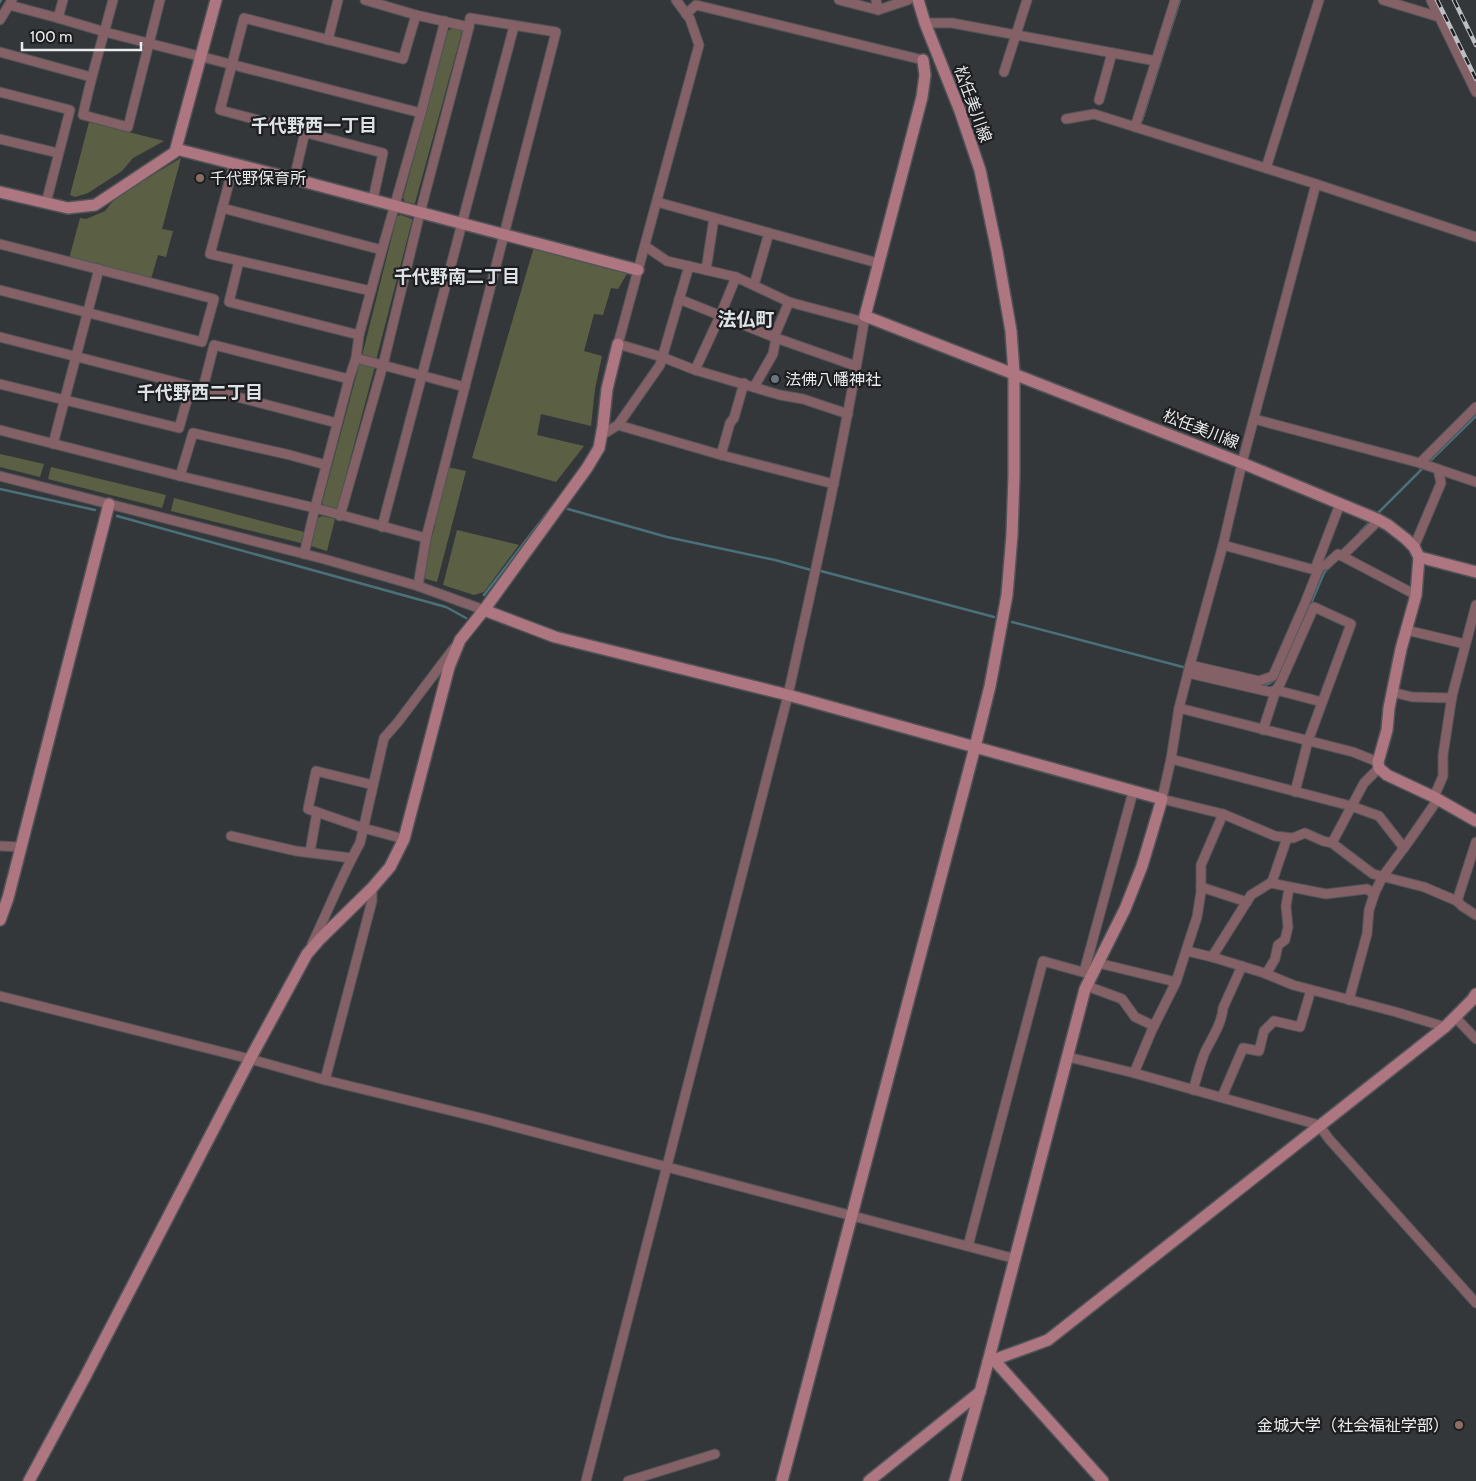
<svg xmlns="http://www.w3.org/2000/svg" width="1476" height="1481" viewBox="0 0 1476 1481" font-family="Cabin,'Noto Sans JP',sans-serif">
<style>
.green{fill:#5b6045}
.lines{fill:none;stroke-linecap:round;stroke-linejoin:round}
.stream{stroke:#4a707a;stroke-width:2.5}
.street-casing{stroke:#515457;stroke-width:11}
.secondary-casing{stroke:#515457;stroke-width:14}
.street{stroke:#846067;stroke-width:9}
.secondary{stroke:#ae7681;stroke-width:11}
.rail-casing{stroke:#bdbfc2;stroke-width:4.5}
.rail{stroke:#1d1e20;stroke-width:2.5;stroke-dasharray:8;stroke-linecap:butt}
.education-dot{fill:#8d6e63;stroke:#1d1e20;stroke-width:2}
.worship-dot{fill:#6b7280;stroke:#1d1e20;stroke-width:2}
.labels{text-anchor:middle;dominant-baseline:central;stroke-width:4.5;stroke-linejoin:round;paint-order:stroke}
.street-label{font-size:16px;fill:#e9ebed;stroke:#1d1e20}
.poi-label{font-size:16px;fill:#e9ebed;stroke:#1d1e20;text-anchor:start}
.neighbourhood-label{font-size:18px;font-weight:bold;fill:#dee2e6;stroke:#1d1e20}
.quarter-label{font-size:19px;font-weight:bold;fill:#dee2e6;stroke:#1d1e20}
</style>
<rect width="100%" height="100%" fill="#34373a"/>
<g class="green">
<polygon points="453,27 463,28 415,203 413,205 406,203 403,198 448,31"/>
<polygon points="89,122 164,141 133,158 122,171 88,193 75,197 70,195"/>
<polygon points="181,158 162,229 173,231 166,257 158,255 151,279 69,259 80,218 86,219 105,211 116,197"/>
<polygon points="401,215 412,219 412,221 376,360 362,356 397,216"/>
<polygon points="534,247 628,272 618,289 611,288 603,315 594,314 584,351 602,356 595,389 591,426 541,414 537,435 584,446 556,482 472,458"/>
<polygon points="360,362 375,366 337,509 335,511 325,508 322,503"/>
<polygon points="0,454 44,464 40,477 0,467"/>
<polygon points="51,467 166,495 162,508 48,479"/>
<polygon points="447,467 466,471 437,582 423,578 429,546 435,526 434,518"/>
<polygon points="174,498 304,532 301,543 171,511"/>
<polygon points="322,516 335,519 327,551 311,546 318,518"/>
<polygon points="457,530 519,545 484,592 474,595 443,585"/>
</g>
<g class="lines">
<g class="stream">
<polyline points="0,2 1,0"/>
<polyline points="1142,120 1180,0"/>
<polyline points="1429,462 1476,416"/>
<polyline points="0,489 95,510"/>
<polyline points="568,509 667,537 775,560 811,570"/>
<polyline points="1376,515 1425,466"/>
<polyline points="117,516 446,607 466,618"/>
<polyline points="1360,532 1372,520"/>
<polyline points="821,571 994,617"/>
<polyline points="484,595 554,504"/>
<polyline points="1312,601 1324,573 1329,567"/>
<polyline points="1012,622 1183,667"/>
<polyline points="1303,622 1307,612"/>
<path d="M1261 686C1271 684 1275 680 1281 673"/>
</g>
<defs>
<g id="street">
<polyline points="12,0 9,5 58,18 105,32 421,113"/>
<path d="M113 0C103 38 91 76 83 115L128 127 160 0"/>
<polyline points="365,0 416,15 469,27"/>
<polyline points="676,0 690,19 699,45 618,344 662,357 695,370 780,395 803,399 848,414"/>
<polyline points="839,0 878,10 908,0"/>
<polyline points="876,0 878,10"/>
<polyline points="1383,0 1439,17"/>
<polyline points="1431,0 1476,92"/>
<polyline points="686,14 696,5 923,60"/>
<polyline points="58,18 63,0"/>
<polyline points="0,20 9,5"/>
<polyline points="925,23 952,23 1156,61 1175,0"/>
<polyline points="328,40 338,0"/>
<polyline points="0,52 91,77"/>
<polyline points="1004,72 1027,0"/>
<polyline points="0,92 70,110 46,203"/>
<polyline points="1099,100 1112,53"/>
<polyline points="1066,119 1094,114 1316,184 1476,237"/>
<polyline points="1135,127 1156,61"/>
<polyline points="0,139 58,153"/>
<polyline points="234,164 210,254 371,291"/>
<polyline points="1266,168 1319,0"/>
<polyline points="294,179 305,132"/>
<polyline points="1316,184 1242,463 1223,545 1190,665 1179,708 1171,759 1162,799 1223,814 1275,836 1293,838 1305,833 1323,841 1332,843 1373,874 1424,887 1457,901 1462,906 1476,915"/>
<polyline points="373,199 383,153 220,110 244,18 403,59 416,15"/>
<polyline points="657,202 878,263"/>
<polyline points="222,208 382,250"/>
<polyline points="0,244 214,299 202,342 0,290"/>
<polyline points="645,246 667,261 736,277 789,302 864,322"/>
<polyline points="239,261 229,302 359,335"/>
<polyline points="706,270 714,218"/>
<polyline points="754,285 769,233"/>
<polyline points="679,299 776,338 856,366"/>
<polyline points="0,337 191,386 179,428 0,384"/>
<polyline points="774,337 789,302"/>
<polyline points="356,358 465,387"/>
<polyline points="695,370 720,316 736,277"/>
<polyline points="754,387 773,354 776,338"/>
<polyline points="1254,419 1420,463 1476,407"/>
<polyline points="337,423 203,388 214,345 349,379"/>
<polyline points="618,425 721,455 834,484"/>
<polyline points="0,430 180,476 315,508 426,538"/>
<polyline points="602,435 618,425 660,365 689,266"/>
<polyline points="53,444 99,269"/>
<polyline points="721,455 730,423 734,418 744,383"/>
<polyline points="1420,463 1476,482"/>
<polyline points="0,476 324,559 418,586 484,610"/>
<polyline points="180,476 193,433 290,455 326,465"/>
<polyline points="340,516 383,365 420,213 469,27 470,18 556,32 426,538 418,586"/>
<polyline points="382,527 514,26"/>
<polyline points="1223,545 1311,569 1326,565 1338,554 1416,595"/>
<polyline points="1414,547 1441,483 1438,469"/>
<polyline points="304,554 315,508 349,379 356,358 359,335 382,250 421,113 445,21"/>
<polyline points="1342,556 1379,520"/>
<polyline points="1315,569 1340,504"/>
<polyline points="1406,630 1465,644"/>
<polyline points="1190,665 1259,681 1273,676 1305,603 1319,568"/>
<polyline points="1188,673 1270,692 1276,690 1280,684 1314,607 1351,624 1308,741 1295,792"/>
<polyline points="1392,692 1412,697 1452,698"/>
<polyline points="1179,708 1353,752 1378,762"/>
<polyline points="1263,730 1276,690 1322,702"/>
<polyline points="1171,759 1351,806 1379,816 1404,848"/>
<polyline points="373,785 316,771 308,809 363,828 404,839"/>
<polyline points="1434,797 1443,776 1443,755 1452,696 1476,605"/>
<polyline points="231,836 296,851 351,858"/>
<polyline points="1332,843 1364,783 1379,768"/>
<polyline points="0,846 21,847"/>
<polyline points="310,852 317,812"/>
<polyline points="1270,883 1326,894 1367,889 1374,894"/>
<polyline points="1201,887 1247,902"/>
<polyline points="1457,901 1476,842"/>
<path d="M312 944C328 911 342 875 360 843L384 738 398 722 454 648"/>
<polyline points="1187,951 1212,957 1264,973 1293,985 1396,1012 1445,1027"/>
<polyline points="1212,957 1251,895 1272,882 1287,838"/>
<polyline points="1098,963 1176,982"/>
<polyline points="1084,972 1133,792"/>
<polyline points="1266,974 1275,959 1278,945 1285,940 1288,927 1286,906 1289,888"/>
<polyline points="1087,986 1122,999 1135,1017 1154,1026"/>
<polyline points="0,996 250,1059 325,1080 485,1119 1016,1259"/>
<polyline points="1349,1000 1367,934 1369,910 1375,892 1383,876 1409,841 1438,799"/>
<polyline points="1455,1017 1476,1039"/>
<polyline points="1068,1057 1134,1073 1319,1125 1329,1139 1476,1303"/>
<polyline points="1134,1073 1152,1030 1176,982 1185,954 1197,917 1201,892 1201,865 1223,814"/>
<polyline points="325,1080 372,901 372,888"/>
<path d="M1193 1090C1197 1077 1200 1064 1205 1052 1212 1038 1222 1023 1223 1008L1242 966"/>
<polyline points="1222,1097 1243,1048 1259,1051 1264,1031 1274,1021 1300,1027 1311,990"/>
<polyline points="968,1246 1043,961 1093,975"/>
<path d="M586 1481 788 695C816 569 844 443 865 316"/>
<polyline points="628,1481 715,1454"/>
</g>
<g id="secondary">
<polyline points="923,60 925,75 922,97 865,316 1242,463 1377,519 1388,525 1406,539 1414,547 1419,557 1416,595 1401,649 1389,708 1387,730 1378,762 1379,768 1387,775 1434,797 1476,821"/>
<polyline points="176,149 294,179 638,270"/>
<polyline points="0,192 68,208 95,205 175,152 216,0"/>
<polyline points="618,344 607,389 603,426 599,448 587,468 484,610 555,637 788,695 1162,799 1142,866 1125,909 1085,989 988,1362"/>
<polyline points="1419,557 1476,572"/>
<polyline points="0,920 8,898 109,504"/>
<polyline points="994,1360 1103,1481"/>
<polyline points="29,1481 85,1377 250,1059 307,954 320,939 372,888 390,867 404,839 449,667 460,640 484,610"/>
<polyline points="782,1481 975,747 990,686 1007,595 1012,535 1014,475 1014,373 1011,331 997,251 980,170 960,111 925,23 918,0"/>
<polyline points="869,1481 980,1392 988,1362 1048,1340 1445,1027 1472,1000 1476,994"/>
<polyline points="955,1481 980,1392"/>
</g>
</defs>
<use href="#street" class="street-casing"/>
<use href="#secondary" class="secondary-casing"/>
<use href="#street" class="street"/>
<use href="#secondary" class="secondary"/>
<defs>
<g id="rail">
<polyline points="1437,0 1476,79"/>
<polyline points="1454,0 1476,45"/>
</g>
</defs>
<use href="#rail" class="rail-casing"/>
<use href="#rail" class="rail"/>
</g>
<g class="education-dot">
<circle cx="200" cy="178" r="5"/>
<circle cx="1459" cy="1425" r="5"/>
</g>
<circle class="worship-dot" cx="775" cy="379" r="5"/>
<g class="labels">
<g class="street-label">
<text transform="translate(973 104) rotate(70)">松任美川線</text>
<text transform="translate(1201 429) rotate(21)">松任美川線</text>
</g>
<g class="poi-label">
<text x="210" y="178">千代野保育所</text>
<text x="785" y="379">法佛八幡神社</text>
<text x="1449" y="1425" text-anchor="end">金城大学（社会福祉学部）</text>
</g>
<g class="neighbourhood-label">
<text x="314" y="126">千代野西一丁目</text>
<text x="457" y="277">千代野南二丁目</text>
<text x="200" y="393">千代野西二丁目</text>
</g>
<g class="quarter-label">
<text x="746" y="319">法仏町</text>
</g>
</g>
<path d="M22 42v8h119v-8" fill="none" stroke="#e9ebed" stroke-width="2.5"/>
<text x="30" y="42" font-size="15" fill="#e9ebed" stroke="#1d1e20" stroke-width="4" paint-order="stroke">100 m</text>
</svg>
